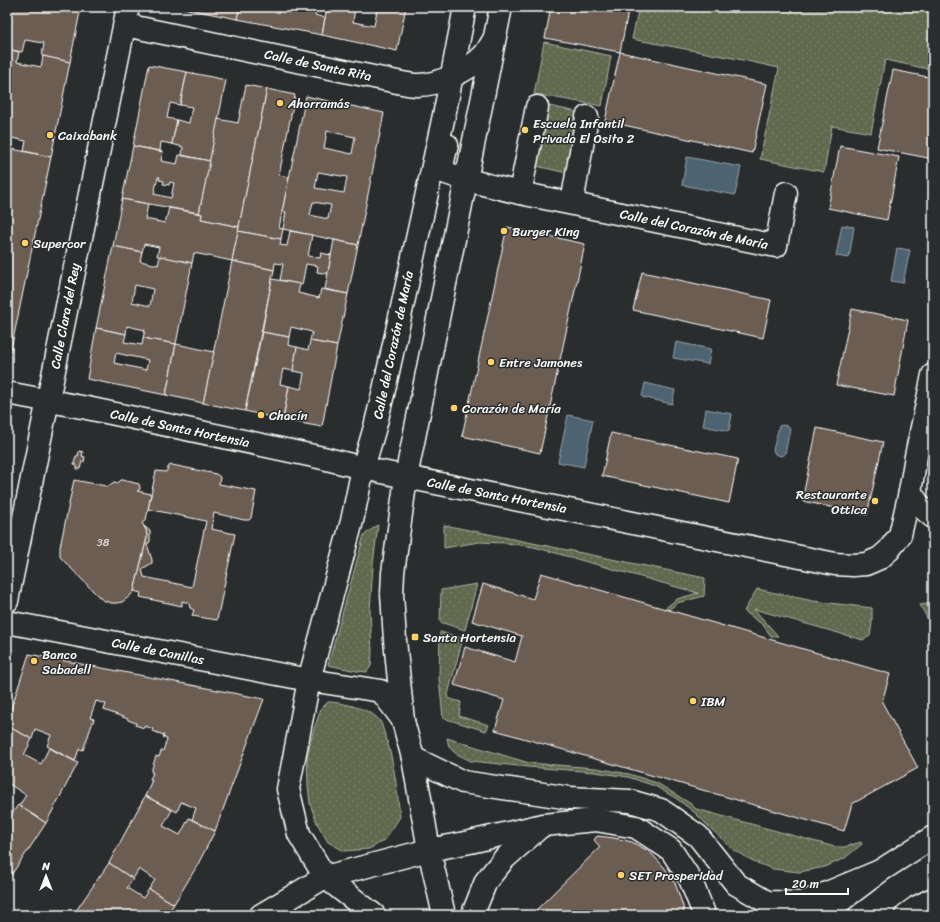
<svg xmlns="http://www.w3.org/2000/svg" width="940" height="922" viewBox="0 0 940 922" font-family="Sriracha,sans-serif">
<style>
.park{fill:url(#park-dots);stroke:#b0b3a6}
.water{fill:#4d6471;stroke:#94a2aa}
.building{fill:#6c5d53;stroke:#fff;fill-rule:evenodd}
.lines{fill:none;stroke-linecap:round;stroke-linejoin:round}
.minor-casing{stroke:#fff;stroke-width:25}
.highway-casing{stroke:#fff;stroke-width:25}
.minor{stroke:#2a2d2e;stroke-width:22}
.highway{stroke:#2a2d2e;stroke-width:22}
.poi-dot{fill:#ffd166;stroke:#2a2d2e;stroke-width:1.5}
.labels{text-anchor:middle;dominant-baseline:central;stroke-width:3;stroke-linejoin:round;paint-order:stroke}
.number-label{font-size:11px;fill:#dad6d4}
.street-label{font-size:13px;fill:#fff;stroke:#2a2d2e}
.poi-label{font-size:13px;fill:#fff;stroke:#2a2d2e;text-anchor:start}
</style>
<defs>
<pattern id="park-dots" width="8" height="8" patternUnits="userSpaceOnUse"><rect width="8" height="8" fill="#61674d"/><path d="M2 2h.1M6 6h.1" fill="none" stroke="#797e68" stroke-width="1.8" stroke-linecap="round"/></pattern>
</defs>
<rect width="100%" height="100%" fill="#2a2d2e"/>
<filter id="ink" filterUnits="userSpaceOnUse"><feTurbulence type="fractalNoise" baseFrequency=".025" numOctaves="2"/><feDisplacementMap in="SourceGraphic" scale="8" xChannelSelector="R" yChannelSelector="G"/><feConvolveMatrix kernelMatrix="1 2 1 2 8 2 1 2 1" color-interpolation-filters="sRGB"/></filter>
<g filter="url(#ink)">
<g class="park">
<polygon points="639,7 933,7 933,70 885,60 871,133 832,126 824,172 760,159 779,68 733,58 632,39"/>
<polygon points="544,42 611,56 602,106 534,94"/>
<polygon points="544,105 582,113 571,174 532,165"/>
<polygon points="378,525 373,564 370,611 372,651 371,666 367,672 357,671 328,665 364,535"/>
<polygon points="444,525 705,578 704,596 677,603 669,610 664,609 677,599 698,593 534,547 507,543 479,542 444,548"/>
<polygon points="477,584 465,630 440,622 441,590"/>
<polygon points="757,589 813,601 872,608 872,623 870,636 863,640 754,609 778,636 771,636 763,625 744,611"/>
<polygon points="933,603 933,629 920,605"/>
<polygon points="440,632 463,638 447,698 461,702 459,716 489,725 486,731 443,718 439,678"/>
<path d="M328 702C341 702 372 709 380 721 382 724 383 729 384 732 394 759 397 789 400 817L385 840 369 849 344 851 328 842 317 823 310 804 308 785 307 756 314 729 321 709Z"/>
<polygon points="447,738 529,763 596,768 629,774 657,783 691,804 696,809 835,847 844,847 861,842 862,844 845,858 825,867 799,872 773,869 757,863 733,850 694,812 677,799 655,786 628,777 595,772 528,767 471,761 455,753 449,747"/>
</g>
<g class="water">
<polygon points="687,157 741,167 735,195 682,185"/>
<polygon points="842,225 854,227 849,258 836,256"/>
<polygon points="897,248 910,250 903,283 891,281"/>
<polygon points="676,342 711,349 708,364 673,358"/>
<polygon points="645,383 675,390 672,404 642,397"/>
<polygon points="706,409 732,414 729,431 703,426"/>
<polygon points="568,415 593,420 584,467 558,462"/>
<polygon points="782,425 788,426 790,429 785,454 781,456 775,454 773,450 779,426"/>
</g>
<g class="building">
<polygon points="7,7 81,7 70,62 42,56 44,43 25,40 22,52 7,49"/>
<polygon points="178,7 240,7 237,19"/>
<polygon points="240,7 278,7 278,8 288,10 289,7 316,7 315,15 325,18 322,35 237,19"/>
<polygon points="327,7 355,7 353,22 374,26 377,10 362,7 406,7 397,51 322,35"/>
<polygon points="551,7 629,7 620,52 545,38"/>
<polygon points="7,49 19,52 17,62 41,67 43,56 70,62 51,157 24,151 26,141 7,137"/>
<polygon points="620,52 767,84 752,153 605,121"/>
<polygon points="149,65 187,72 180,105 170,103 167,118 177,120 172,144 161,142 160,151 133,146"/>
<polygon points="893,70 933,78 933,159 877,148"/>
<polygon points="187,72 226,80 210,161 182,155 183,147 172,144 177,120 189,123 192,107 180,105"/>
<polygon points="246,85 267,89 239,227 201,219 202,214 199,213 218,119 238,123"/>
<polygon points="267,89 295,95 279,175 289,177 279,228 283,229 281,239 238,231"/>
<path d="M306 96 384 113 358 245 283 229 286 212H282ZM327 131 355 137 352 154 324 148ZM318 172 347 177 344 193 315 188ZM313 202 331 205 328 219 310 215Z"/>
<path d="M133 146 163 152 161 161 177 164 179 155 210 161 199 213 122 199ZM158 177H160L159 180 164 181 163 184 169 185 170 182 174 183 171 198 154 194Z"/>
<polygon points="840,146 899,157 887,220 828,208"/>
<polygon points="7,148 51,157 8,364 7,364"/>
<polygon points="122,199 148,204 145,219 165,223 169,208 202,214 201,219 239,227 232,261 194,253 192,263 157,256 159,247 144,244 142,252 113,246"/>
<polygon points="507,227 585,244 540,453 462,436"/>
<polygon points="238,231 281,239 280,245 287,246 290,231 312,235 308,256 320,258 321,253 331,255 328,274 317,272 318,266 306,264 302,285 280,280 283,264 275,263 274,270 232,261"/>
<polygon points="334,240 358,245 348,294 325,289"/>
<path d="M113 246 142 252 140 261 158 265 160 256 192 263 176 344 143 338 145 330 127 326 126 334 96 328ZM135 285 153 289 150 306 132 302Z"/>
<polygon points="232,261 274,270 245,411 203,403"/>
<polygon points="642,272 771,300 763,338 633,310"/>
<polygon points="272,279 300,284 298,293 319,298 321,289 348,294 337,346 310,341 312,332 291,327 289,337 262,332"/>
<polygon points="852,309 908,320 894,396 836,385"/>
<path d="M96 328 126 334 124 342 142 345 143 338 176 344 166 395 87 379ZM116 353 148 360 146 370 114 363Z"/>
<polygon points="262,332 289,337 288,345 297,347 293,371 283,369 280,384 289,386 283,420 245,411"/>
<polygon points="310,341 337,346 322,427 283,420 289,386 301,389 304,373 293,371 297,347 308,350"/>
<polygon points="176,344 214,352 203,403 166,395"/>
<polygon points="817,428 883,442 867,515 802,501"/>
<polygon points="611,433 738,459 729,503 602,476"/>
<polygon points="79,451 83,452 82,456 85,457 84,462 82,461 80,469 77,469 77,466 74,464 76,456 78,456"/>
<polygon points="172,465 216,474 220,477 219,484 256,491 251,518 249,520 244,520 214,513 211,529 235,534 217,620 192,616 194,610 190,608 189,603 182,601 182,606 140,597 141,593 134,591 147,537 146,530 144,526 150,531 150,542 147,544 152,560 152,563 142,569 144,577 192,587 206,521 148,509 156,471 166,472 169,466"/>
<polygon points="74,480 106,486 107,487 114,482 118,483 121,480 123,480 139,484 140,488 140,489 137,491 151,494 146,520 142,523 146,530 147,537 134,591 130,596 122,602 117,603 111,603 105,601 100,598 61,558 60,555 60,547"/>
<polygon points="541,573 890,674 882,702 918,768 852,804 844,831 495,730 504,700 454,685 465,647 515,662 522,636 472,621 483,584 533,599"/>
<polygon points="29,654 264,699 215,831 192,820 196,808 181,802 177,812 145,796 152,780 150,779 153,773 151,772 156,756 159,757 161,751 163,751 167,739 163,737 164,735 152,731 153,729 145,726 144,728 135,725 136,723 128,720 128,719 104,710 106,704 96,701 90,718 94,719 83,750 79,749 75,761 47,746 51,735 35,729 32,739 7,726 7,721"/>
<polygon points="7,726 32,739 24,755 41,764 49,748 78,763 46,823 19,806 26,795 9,784 7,787"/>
<polygon points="145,796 172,810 163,826 180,835 189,818 215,831 197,866 174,904 149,889 155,880 139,869 133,879 109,863"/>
<polygon points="18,805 46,823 29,849 9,878 7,877 7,812 11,815"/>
<polygon points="597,836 614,838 632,842 650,852 664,867 675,883 683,906 684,915 531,915 600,847 594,840"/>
<polygon points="109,863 133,879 127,888 143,898 149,889 174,904 167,915 73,915"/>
</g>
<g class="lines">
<defs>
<g id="minor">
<path d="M125 23 135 27 402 83C407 84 413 85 418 85 438 85 468 71 483 56 487 52 490 46 493 41"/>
<path d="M447 145C445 154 440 166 446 173L467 180 520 193 776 246 786 193"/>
<polyline points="520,193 537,107"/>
<polyline points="572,203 587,117"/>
<polyline points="7,393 87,408 323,458 363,468 406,477 835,564 853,565 866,564 880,558 889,550 900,535 910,492 916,456 933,375"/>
<polyline points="910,492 920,506 933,517"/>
<polyline points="7,601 128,7"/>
<polyline points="7,622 309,680 381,691 403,720"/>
<polyline points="413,758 463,782 570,798 630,801 661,810 698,836 736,884 767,902 803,903 880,871"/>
<polyline points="261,915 325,877 429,850 470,842 543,825 596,820 636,827 671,850 690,879 703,911 703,915"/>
<polyline points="374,915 325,877 299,834 288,789 309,680 352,521 363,468 375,427 384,390 446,106 465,7"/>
<polyline points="444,915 429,850 413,758 403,721 395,640 392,594 393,573 406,477 501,7"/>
<polyline points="473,915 474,911 486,881 504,859 540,827"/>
<polyline points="822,915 880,871 933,837"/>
</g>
<polyline id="highway" points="906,915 917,907 933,899"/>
</defs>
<use href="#minor" class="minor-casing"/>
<use href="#highway" class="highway-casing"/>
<use href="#minor" class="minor"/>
<use href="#highway" class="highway"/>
</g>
</g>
<g class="poi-dot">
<circle cx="280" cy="103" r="4"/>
<circle cx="525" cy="130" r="4"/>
<circle cx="50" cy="135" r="4"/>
<circle cx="504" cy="231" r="4"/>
<circle cx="25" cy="243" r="4"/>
<circle cx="491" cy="362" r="4"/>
<circle cx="454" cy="408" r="4"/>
<circle cx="261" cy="415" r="4"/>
<circle cx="875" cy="501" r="4"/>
<rect x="411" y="633" width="8" height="8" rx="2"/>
<circle cx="34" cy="661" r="4"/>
<circle cx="693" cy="701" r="4"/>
<circle cx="621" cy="875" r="4"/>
</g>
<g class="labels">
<g class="number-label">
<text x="103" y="542">38</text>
</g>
<g class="street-label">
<text transform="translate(318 65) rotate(12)">Calle de Santa Rita</text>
<text transform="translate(694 229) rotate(12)">Calle del Corazón de María</text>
<text transform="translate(65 316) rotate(-79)">Calle Clara del Rey</text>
<text transform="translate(393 345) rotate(-78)">Calle del Corazón de María</text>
<text transform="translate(180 428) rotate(12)">Calle de Santa Hortensia</text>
<text transform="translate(497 495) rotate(11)">Calle de Santa Hortensia</text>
<text transform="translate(158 651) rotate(11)">Calle de Canillas</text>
</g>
<g class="poi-label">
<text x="288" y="103">Ahorramás</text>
<text x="533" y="123">Escuela Infantil<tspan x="533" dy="15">Privada El Osito 2</tspan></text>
<text x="58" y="135">Caixabank</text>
<text x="512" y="231">Burger King</text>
<text x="33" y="243">Supercor</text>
<text x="499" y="362">Entre Jamones</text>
<text x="462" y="408">Corazón de María</text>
<text x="269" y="415">Chacín</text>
<text x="867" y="494" text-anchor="end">Restaurante<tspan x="867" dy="15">Ottica</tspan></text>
<text x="423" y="637">Santa Hortensia</text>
<text x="42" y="654">Banco<tspan x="42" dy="15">Sabadell</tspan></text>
<text x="701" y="701">IBM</text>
<text x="629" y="875">SET Prosperidad</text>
</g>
</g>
<rect width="940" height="922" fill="none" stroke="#2a2d2e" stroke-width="24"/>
<rect x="12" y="12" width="916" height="898" fill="none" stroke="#fff" stroke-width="1.5" filter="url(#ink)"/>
<g transform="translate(46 876)" stroke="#2a2d2e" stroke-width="3" paint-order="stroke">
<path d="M0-3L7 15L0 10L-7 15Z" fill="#ffffff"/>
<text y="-6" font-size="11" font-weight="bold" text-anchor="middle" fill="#ffffff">N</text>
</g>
<path d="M786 888v6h62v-6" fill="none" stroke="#ffffff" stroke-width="2"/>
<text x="792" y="888" font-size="12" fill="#ffffff" stroke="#2a2d2e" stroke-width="3" paint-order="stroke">20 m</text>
</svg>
